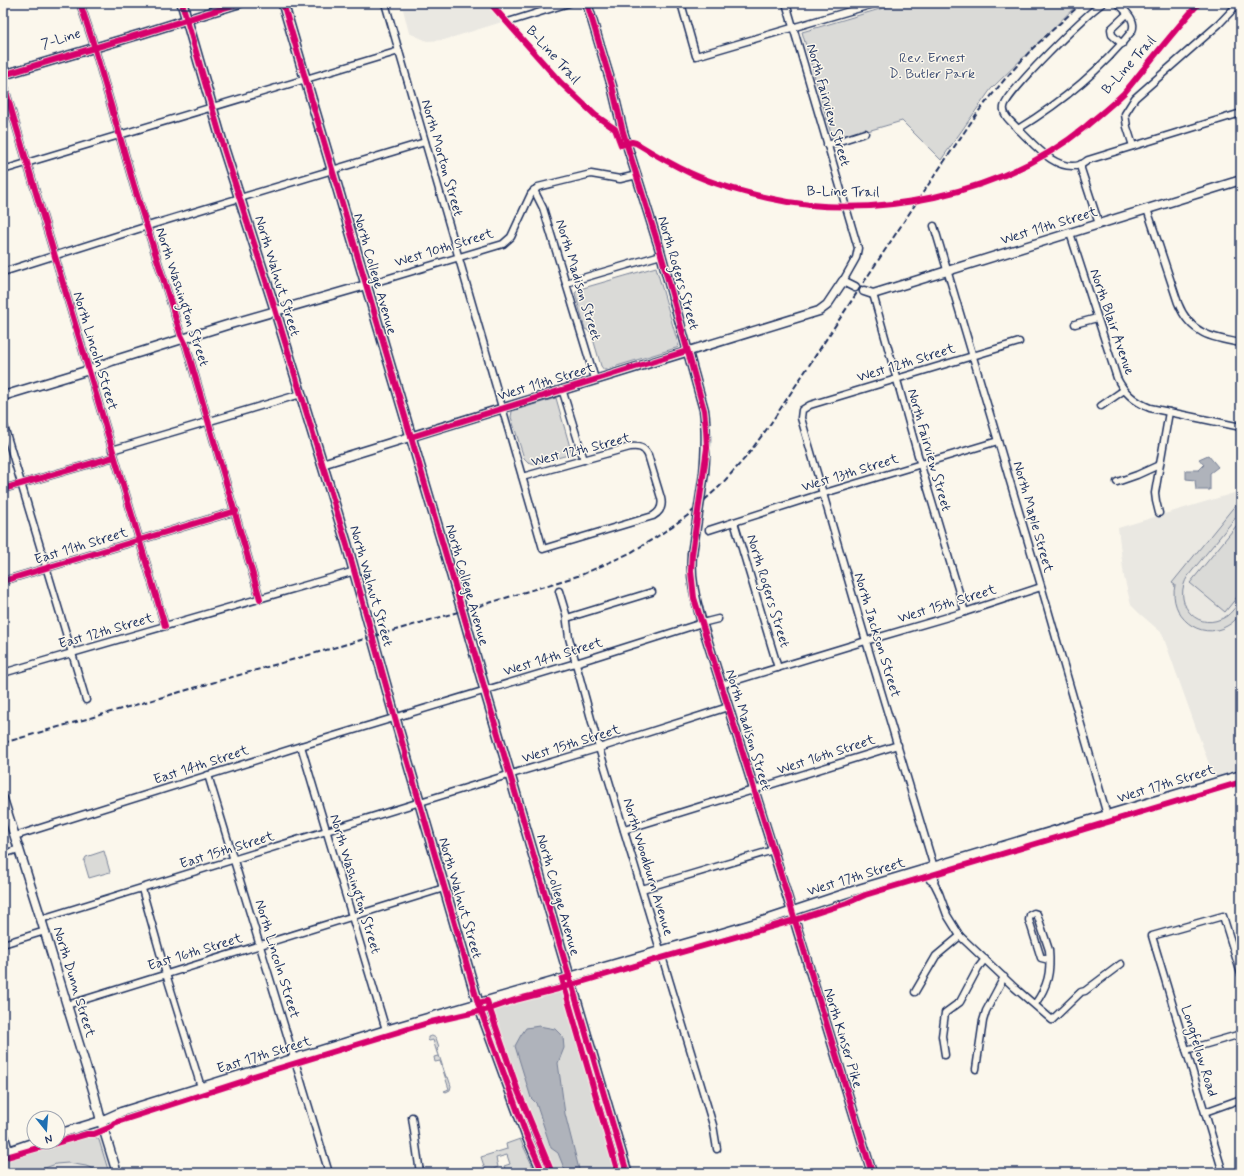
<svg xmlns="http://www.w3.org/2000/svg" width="1244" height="1176" viewBox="0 0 1244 1176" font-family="Mynerve,sans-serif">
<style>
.built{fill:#eae8e2}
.green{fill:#dadad7;stroke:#7a849a}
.water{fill:#afb3bb;stroke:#747e96}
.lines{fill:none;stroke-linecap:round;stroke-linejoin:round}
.street-casing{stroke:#1b2f5e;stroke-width:9}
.secondary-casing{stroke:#1b2f5e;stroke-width:11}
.primary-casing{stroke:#1b2f5e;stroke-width:12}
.street{stroke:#fbf7ec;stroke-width:6}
.secondary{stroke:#fbf7ec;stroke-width:8}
.primary{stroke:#fbf7ec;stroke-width:9}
.rail{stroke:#1b2f5e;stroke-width:2;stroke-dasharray:6 3;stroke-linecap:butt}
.secondary-bridge-casing{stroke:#1b2f5e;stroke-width:11;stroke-linecap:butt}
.secondary-bridge{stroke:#fbf7ec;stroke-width:8}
.cycleway-casing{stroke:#fbf7ec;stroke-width:8}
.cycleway{stroke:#d6006c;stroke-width:6}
.labels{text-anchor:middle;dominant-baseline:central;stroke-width:3;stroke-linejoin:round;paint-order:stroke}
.street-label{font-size:14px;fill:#1b2f5e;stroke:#fbf7ec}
.park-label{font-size:14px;fill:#415176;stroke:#fbf7ec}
</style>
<rect width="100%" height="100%" fill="#fbf7ec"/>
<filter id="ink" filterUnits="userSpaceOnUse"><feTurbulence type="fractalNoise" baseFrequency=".025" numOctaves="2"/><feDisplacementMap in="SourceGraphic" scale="8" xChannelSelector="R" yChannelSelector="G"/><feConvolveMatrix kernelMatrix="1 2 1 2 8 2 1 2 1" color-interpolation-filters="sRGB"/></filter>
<g filter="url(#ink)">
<g class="built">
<polygon points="410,3 475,3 479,5 481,3 486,3 502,22 444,40 427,41 409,33 402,5"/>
<polygon points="1241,491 1241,770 1214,778 1162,633 1139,613 1131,605 1124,577 1118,528"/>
<polygon points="99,1126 114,1173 3,1173 3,1143 7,1154 46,1142 58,1142 58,1138"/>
</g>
<g class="green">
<polygon points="900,3 1079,3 991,89 941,160 902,121 833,141 802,32"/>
<polygon points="656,267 679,347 604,370 601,366 591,332 585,329 575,293 580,289"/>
<polygon points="556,398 572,454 535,464 528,462 524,458 511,417 512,411"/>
<path d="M1241 498V511L1188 576C1172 600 1194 631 1221 619 1230 616 1235 607 1241 600V613C1237 618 1233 623 1227 626 1200 642 1168 616 1175 585L1172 583Z"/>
<polygon points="1241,520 1241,592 1225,612 1190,583"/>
<polygon points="104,851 110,872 89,878 84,861 86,857"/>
<polygon points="568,986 622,1173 547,1173 529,1132 484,1010"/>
<polygon points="432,1036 436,1038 439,1047 437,1049 446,1077 448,1077 451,1086 450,1090 446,1092 444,1091 449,1089 440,1061 435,1062 434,1057 438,1056 433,1040 429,1041 428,1040 428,1037"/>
<polygon points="88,1135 94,1136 99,1140 109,1173 97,1173 98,1171 86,1166 68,1163 56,1164 31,1173 3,1173 3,1159 58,1144"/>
<polygon points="520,1139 533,1167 520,1173 497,1173 496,1172 505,1169 504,1166 510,1164 507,1155 496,1158 498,1167 489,1171 485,1169 481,1157 507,1149 506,1144"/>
</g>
<g class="water">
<polygon points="1208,455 1218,467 1210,473 1210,490 1196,490 1195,480 1186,479 1186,470 1199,470 1204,465 1199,459"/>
<polygon points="539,1026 555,1029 563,1037 564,1048 558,1063 565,1114 580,1173 566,1173 558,1153 551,1148 536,1103 531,1098 515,1046 521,1035 526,1028"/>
</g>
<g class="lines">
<defs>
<g id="street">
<polyline points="80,3 92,39 134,186 181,335 186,345 260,599"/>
<path d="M385 3 543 549 653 516C660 512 663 506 661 498L648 455C644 447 638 446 630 447L522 477"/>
<polyline points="681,3 696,56 877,3"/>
<polyline points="786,3 858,248 856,258 843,281"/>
<path d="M1118 3C1125 11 1137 20 1132 31 1100 71 1062 102 1018 129 1034 144 1055 172 1080 165 1083 164 1085 162 1088 160L1241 113"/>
<polyline points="508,22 569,3"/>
<polyline points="1122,44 1112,35 1111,29 1127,14"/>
<polyline points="3,82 165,626"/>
<path d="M1018 129C1013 123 1002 116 1004 107 1006 93 1088 12 1103 3"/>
<polyline points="827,145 865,133"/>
<polyline points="1133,146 1127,127 1125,114 1135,98 1219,24 1239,3"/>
<polyline points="1081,164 1081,169 1099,224"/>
<polyline points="3,170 399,51"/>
<polyline points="534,190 543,208 595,379"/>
<path d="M1147 209 1178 303C1190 334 1212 338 1241 343"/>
<polyline points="934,226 1042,589 1107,815"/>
<path d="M1070 233 1117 378C1124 393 1135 402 1150 408L1241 427"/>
<polyline points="3,272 154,224 425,142"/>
<polyline points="566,283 661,255"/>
<polyline points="366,285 503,244 511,237 531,194 538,187 591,174 620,179 637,175"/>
<polyline points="873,294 919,459 965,612"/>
<polyline points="1075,324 1097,318"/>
<polyline points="562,389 584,460"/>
<polyline points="1101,406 1124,390"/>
<polyline points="3,423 86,700"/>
<polyline points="112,450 301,394"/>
<polyline points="1117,482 1137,475 1159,465"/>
<polyline points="3,489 114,457"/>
<polyline points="1159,513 1156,501 1155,493 1169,412"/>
<polyline points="734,522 778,668"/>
<polyline points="709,530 818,495 998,441"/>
<polyline points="3,581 236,511"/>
<polyline points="559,591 566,614 569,638 599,748 713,1125 717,1149"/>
<polyline points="567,618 652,592"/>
<polyline points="3,673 355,571"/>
<polyline points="721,685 859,643 965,612 1041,587"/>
<polyline points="301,746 386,1030"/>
<polyline points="208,775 329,1173"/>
<polyline points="624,830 898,745"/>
<polyline points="15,836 301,746 582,661 702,623 718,619"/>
<polyline points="3,854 19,849"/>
<polyline points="926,869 930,880 934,883 939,893 947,915 960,936 1015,988 1052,1020 1081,992 1085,991 1121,964"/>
<polyline points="934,883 935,878 933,864 866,641 801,418 802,410 810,405 1019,342"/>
<polyline points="142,889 166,974 201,1087"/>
<polyline points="642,889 773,850"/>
<polyline points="41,919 498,778 599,748 728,707"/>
<polyline points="3,944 45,931"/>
<polyline points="915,992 936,956 960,936"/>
<path d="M1035 1004C1048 986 1051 972 1049 950L1037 914 1034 913 1030 915 1029 920 1041 958 1049 960"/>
<polyline points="67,1005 444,888"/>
<polyline points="1186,1050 1241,1034"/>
<polyline points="945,1055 942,1036 945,1013 960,1002 978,968 985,959"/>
<polyline points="976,1069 983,1021 986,1011 1004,977"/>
<polyline points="1205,1112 1241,1099"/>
<polyline points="412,1117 420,1173"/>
<polyline points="1223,1173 1152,936 1223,916 1241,974"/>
</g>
<g id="secondary">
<path d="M587 3 612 86 623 132 659 247 704 410C707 432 706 451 704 473"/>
<polyline points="3,75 141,34 240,3"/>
<polyline points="864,291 873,294 1241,180"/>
<polyline points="3,396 89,370 112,361 227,325 366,285"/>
<polyline points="322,464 819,311 827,305 843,281 855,287"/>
<path d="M692 554C690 579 695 598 702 623L773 850 872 1173"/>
<polyline points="3,799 41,919 67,1005 94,1093 101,1121 117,1173"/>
<polyline points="3,1133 8,1151"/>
<polyline points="58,1134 101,1121 121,1112 386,1030 722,933 769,919 862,888 1241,775"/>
<polyline points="3,1153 35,1142"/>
</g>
<g id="primary">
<polyline points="182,3 224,149 274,306 347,545 395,718 478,1003 526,1134 543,1173"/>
<polyline points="283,3 463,613 485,690 627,1173"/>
</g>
</defs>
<use href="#street" class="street-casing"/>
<use href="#secondary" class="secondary-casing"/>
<use href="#primary" class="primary-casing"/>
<use href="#street" class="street"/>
<use href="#secondary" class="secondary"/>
<use href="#primary" class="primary"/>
<polyline class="rail" points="3,743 479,606 581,575 630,553 658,536 687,516 720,486 746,457 769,426 922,194 978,112 1005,79 1032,49 1082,3"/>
<defs>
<polyline id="secondary-bridge" points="692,554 704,473"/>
</defs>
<use href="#secondary-bridge" class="secondary-bridge-casing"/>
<use href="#secondary-bridge" class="secondary-bridge"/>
<defs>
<g id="cycleway">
<polyline points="80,3 92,39 134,186 181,335 186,345 260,599"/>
<polyline points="182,3 224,149 274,306 347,545 395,718 478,1003 526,1134 543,1173"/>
<polyline points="283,3 463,613 485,690 627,1173"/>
<path d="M490 3 561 83 595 115 615 129 621 145 632 142 636 143C654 154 671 164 690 173 714 184 742 192 768 198 872 222 1002 195 1085 127 1098 116 1112 105 1124 93 1132 84 1139 74 1147 65 1164 44 1181 23 1199 3"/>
<polyline points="587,3 612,86 623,132 659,247 704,410 706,429 707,448 692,554 691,571 694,598 782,878 872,1173"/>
<polyline points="3,75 141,34 240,3"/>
<polyline points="3,82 165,626"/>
<polyline points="411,437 687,351"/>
<polyline points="3,489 114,457"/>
<polyline points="3,581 236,511"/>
<polyline points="570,977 562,979 618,1173"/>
<polyline points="478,1003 487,1001 518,1091 552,1173"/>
<polyline points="3,1158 87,1134 94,1134 111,1127 114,1123 247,1080 250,1077 431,1022 489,1009 515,1000 558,989 661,958 795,920 847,903 865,895 1241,782"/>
</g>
</defs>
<use href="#cycleway" class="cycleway-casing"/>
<use href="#cycleway" class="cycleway"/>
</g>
</g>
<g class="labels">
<g class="street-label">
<text transform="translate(61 39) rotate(-17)">7-Line</text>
<text transform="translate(553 55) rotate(48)">B-Line Trail</text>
<text transform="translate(1129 65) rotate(-48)">B-Line Trail</text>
<text transform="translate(828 105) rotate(74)">North Fairview Street</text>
<text transform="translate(442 158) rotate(74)">North Morton Street</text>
<text transform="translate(843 192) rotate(1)">B-Line Trail</text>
<text transform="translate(1049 226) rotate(-17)">West 11th Street</text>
<text transform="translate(444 248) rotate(-17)">West 10th Street</text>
<text transform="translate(678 273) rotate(74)">North Rogers Street</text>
<text transform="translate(375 274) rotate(74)">North College Avenue</text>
<text transform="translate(277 276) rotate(73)">North Walnut Street</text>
<text transform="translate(578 280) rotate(73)">North Madison Street</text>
<text transform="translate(182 297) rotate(72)">North Washington Street</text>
<text transform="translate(1112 322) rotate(71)">North Blair Avenue</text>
<text transform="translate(95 351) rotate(73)">North Lincoln Street</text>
<text transform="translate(906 363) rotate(-17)">West 12th Street</text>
<text transform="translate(546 382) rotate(-17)">West 11th Street</text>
<text transform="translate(581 450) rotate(-14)">West 12th Street</text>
<text transform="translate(929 450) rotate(74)">North Fairview Street</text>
<text transform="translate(850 473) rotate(-17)">West 13th Street</text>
<text transform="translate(1033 517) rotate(74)">North Maple Street</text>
<text transform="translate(81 546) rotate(-17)">East 11th Street</text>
<text transform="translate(467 585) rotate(74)">North College Avenue</text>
<text transform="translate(371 586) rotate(74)">North Walnut Street</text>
<text transform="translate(768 591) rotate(73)">North Rogers Street</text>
<text transform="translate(947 604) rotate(-17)">West 15th Street</text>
<text transform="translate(106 631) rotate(-16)">East 12th Street</text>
<text transform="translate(877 635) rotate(73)">North Jackson Street</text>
<text transform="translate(553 657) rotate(-17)">West 14th Street</text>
<text transform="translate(748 730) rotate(73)">North Madison Street</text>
<text transform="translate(571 744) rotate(-17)">West 15th Street</text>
<text transform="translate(826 755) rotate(-18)">West 16th Street</text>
<text transform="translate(201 765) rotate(-18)">East 14th Street</text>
<text transform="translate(1166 784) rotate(-17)">West 17th Street</text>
<text transform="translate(227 850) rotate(-17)">East 15th Street</text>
<text transform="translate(648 867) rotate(73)">North Woodburn Avenue</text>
<text transform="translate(856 877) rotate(-17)">West 17th Street</text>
<text transform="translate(355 884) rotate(73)">North Washington Street</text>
<text transform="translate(558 895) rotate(74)">North College Avenue</text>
<text transform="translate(460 898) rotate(74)">North Walnut Street</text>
<text transform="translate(195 952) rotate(-17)">East 16th Street</text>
<text transform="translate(277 959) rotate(73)">North Lincoln Street</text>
<text transform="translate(74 982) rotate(73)">North Dunn Street</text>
<text transform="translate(843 1038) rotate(73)">North Kinser Pike</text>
<text transform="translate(1199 1051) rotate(73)">Longfellow Road</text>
<text transform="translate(264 1055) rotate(-17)">East 17th Street</text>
</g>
<g class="park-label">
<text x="932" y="58">Rev. Ernest<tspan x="932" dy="16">D. Butler Park</tspan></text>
</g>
</g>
<rect width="1244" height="1176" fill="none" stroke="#fbf7ec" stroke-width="16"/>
<rect x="8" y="8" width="1228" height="1160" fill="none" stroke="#1b2f5e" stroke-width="1.5" filter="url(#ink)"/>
<g transform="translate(46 1130) rotate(163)"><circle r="19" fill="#fbf7ec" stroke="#a1a7b3"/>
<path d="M0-3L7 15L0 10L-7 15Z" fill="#1f6fb2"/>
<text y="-6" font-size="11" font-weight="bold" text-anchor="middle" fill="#1b2f5e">N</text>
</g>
</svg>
